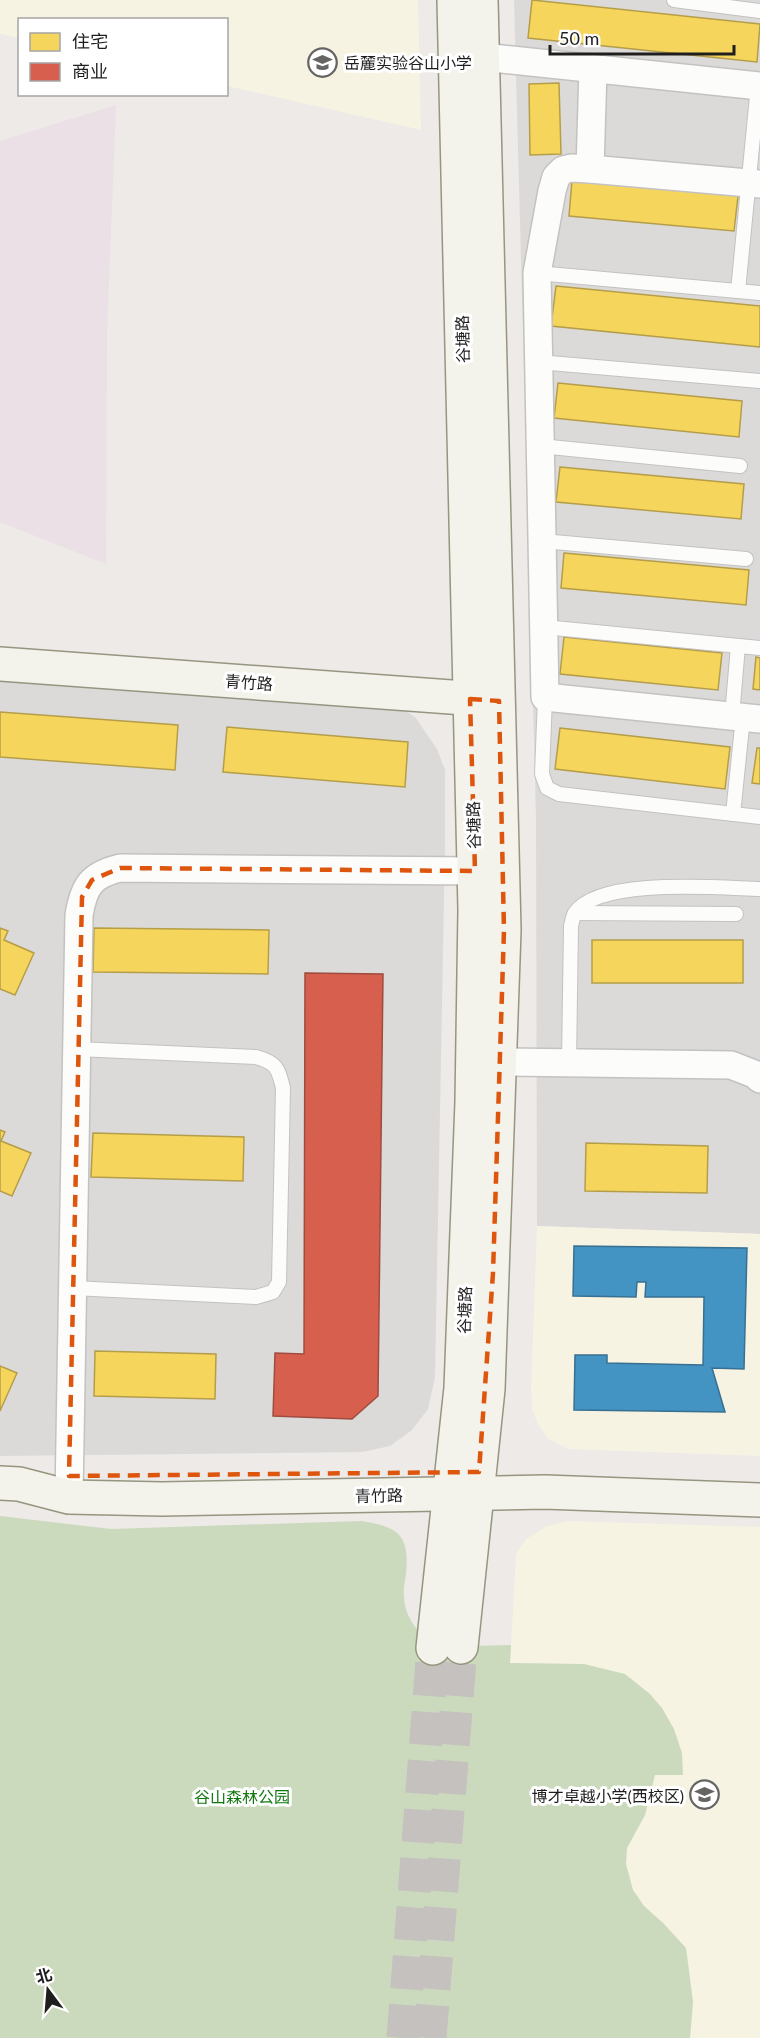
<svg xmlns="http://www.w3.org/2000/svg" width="760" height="2038" viewBox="0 0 760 2038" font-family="Lato,'Noto Sans SC',sans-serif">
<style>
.residential{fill:#dcdad9}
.industrial{fill:#eae0e6}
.education{fill:#f6f3e3}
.forest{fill:#cbdabd}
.homes{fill:#f6d55c;stroke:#b59e49;stroke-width:1.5}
.shops{fill:#d6604d;stroke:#9f4c3f;stroke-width:1.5}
.schools{fill:#4393c3;stroke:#387092;stroke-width:1.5}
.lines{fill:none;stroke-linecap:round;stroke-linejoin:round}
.secondary-tunnel{stroke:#c4c1bf;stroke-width:33;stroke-dasharray:33 16;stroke-linecap:butt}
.lane-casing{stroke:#c4c2c1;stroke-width:16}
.street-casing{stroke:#c4c2c1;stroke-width:30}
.secondary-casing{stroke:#979580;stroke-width:36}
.lane{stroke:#fcfcfb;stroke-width:14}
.street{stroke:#fcfcfb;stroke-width:27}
.secondary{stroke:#f3f2eb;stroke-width:33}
.marked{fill:none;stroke:#de560d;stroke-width:4.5;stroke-dasharray:12 8;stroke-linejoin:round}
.labels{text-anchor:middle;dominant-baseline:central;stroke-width:6;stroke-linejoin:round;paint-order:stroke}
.poi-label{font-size:16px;fill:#1e1e1e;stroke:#fff;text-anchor:start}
.street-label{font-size:16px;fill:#1e1e1e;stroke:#fff}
.park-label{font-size:16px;fill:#127910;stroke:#fff}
</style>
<rect width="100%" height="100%" fill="#edeae7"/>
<g class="residential">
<polygon points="514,0 760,0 760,1234 537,1226 536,816"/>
<polygon points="0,674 403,709 415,717 437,749 445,770 445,844 435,1377 428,1409 412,1430 390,1446 362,1452 0,1456"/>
</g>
<polygon class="industrial" points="116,105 107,330 106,564 0,522 0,141"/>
<g class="education">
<polygon points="0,0 418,0 421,130 227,86 226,20 20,20 19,38 0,34"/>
<polygon points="537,1226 760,1234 760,1456 569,1449 548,1439 538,1424 532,1410 531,1389"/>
<polygon points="569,1521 760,1527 760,2038 690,2038 693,2002 686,1948 663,1923 644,1906 633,1890 628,1876 626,1864 627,1848 645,1815 655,1774 683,1774 584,1664 510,1663 516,1554 526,1539 547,1526"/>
</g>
<path class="forest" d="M0 1516 111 1529 361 1521C398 1527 410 1534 406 1574 405 1581 403 1590 404 1597 405 1619 419 1632 433 1647L511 1645 510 1663 584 1664 625 1674 650 1694 662 1708 674 1729 682 1753 683 1775H655L645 1815 627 1848 626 1864 633 1890 644 1906 663 1923 686 1948 693 2002 690 2038H0Z"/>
<g class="homes">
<polygon points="532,0 760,24 757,62 528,38"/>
<polygon points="559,83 561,154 530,155 529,84"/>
<polygon points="572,180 738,196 734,231 569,216"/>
<polygon points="556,286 760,306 760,347 551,326"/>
<polygon points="558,383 742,401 739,437 554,418"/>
<polygon points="560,467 744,484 741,519 556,502"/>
<polygon points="564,553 749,570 746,605 561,588"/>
<polygon points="564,637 722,653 718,690 560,674"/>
<polygon points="756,657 760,658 760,690 753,689"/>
<polygon points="0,712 178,725 175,770 0,757"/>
<polygon points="227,727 408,742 405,787 223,772"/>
<polygon points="560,728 730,747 725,789 555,769"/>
<polygon points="757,748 760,748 760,784 752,783"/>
<polygon points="0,928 8,931 4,940 34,953 15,995 0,989"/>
<polygon points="94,928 269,930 268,974 93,972"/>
<rect x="592" y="940" width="151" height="43"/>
<polygon points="0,1130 5,1132 1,1141 31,1153 12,1196 0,1191"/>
<polygon points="93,1133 244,1137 243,1181 91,1177"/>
<polygon points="586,1143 708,1146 707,1193 585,1191"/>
<polygon points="95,1351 216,1354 215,1399 94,1396"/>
<polygon points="0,1366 17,1373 0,1411"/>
</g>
<polygon class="shops" points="305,973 383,974 378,1396 352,1419 273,1416 275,1353 304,1354"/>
<polygon class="schools" points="574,1246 747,1248 744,1369 712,1368 725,1412 574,1410 575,1355 607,1355 607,1363 703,1365 704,1297 645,1297 646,1282 637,1282 636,1297 573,1296"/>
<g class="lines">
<g class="secondary-tunnel">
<polyline points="403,2038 433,1648"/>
<polyline points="430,2038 461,1647"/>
</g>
<defs>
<g id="lane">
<polyline points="674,0 760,11"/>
<polyline points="537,273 760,293"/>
<polyline points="738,291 758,86"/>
<polyline points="538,362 760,381"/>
<polyline points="540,446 740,466"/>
<polyline points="542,541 746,559"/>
<polyline points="544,627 760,648"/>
<polyline points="545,697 542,774 547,788 559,794 760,817"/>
<polyline points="732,716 738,646"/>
<polyline points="733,814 743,717"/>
<polyline points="575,913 736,914"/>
<path d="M569 1063 571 926C572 922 573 916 575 913 599 877 720 888 760 889"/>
<path d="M73 1288 256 1297 273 1292 279 1282 283 1088C278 1068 277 1063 256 1057L77 1049"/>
</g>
<g id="street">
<polyline points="483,57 760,86"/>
<polyline points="593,69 590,169 760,184"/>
<polyline points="590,169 571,168 563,170 556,177 552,191 537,273 545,697 760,719"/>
<polyline points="501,1062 731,1065 754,1074 760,1079"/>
<path d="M69 1497 79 915C84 886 91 875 120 868L475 871"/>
</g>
<g id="secondary">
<polyline points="0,664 492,700"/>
<polyline points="0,1483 19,1484 69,1497 162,1499 545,1492 760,1500"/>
<polyline points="461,1647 488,1389 504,930 481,0"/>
<polyline points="433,1648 461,1388 472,1102 475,910 454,0"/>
</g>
</defs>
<use href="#lane" class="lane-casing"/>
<use href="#street" class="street-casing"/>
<use href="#secondary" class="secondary-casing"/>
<use href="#lane" class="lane"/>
<use href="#street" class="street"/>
<use href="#secondary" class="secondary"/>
</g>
<path class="marked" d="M470 699 499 701 504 930 493 1273 479 1472 69 1476 82 897 92 880 120 868 475 871Z"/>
<defs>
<symbol id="school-ring" viewBox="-11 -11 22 22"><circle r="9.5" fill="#fff" stroke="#666564" stroke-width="1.5"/><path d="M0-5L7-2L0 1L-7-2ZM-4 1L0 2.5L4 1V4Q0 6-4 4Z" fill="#666564"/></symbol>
</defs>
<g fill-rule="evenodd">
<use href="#school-ring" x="306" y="46" width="33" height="33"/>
<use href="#school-ring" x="688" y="1778" width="33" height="33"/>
</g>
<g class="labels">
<g class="poi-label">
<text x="344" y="62">岳麓实验谷山小学</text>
<text x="684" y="1795" text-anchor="end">博才卓越小学(西校区)</text>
</g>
<g class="street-label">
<text transform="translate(462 339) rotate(-91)">谷塘路</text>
<text transform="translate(249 682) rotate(4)">青竹路</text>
<text transform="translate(473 825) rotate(-91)">谷塘路</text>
<text transform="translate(464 1310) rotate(-88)">谷塘路</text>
<text transform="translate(379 1495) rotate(-1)">青竹路</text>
</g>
<g class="park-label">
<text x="242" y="1796">谷山森林公园</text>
</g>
</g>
<rect x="18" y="18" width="210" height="78" fill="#ffffff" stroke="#a5a5a5" stroke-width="1.5"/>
<rect x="30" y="33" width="30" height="18" fill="#f6d55c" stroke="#a5a5a5" stroke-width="1.5"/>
<text x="72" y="48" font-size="18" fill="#1e1e1e">住宅</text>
<rect x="30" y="63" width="30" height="18" fill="#d6604d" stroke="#a5a5a5" stroke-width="1.5"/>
<text x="72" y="78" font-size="18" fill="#1e1e1e">商业</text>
<g transform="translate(48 1990) rotate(344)" stroke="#ffffff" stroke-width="4.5" paint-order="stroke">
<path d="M0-4.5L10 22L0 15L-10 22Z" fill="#1e1e1e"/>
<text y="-9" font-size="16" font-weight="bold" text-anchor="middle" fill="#1e1e1e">北</text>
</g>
<path d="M550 45v9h184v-9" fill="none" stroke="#1e1e1e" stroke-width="3"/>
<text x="559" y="45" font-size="18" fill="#1e1e1e" stroke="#ffffff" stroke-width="4.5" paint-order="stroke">50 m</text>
</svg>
